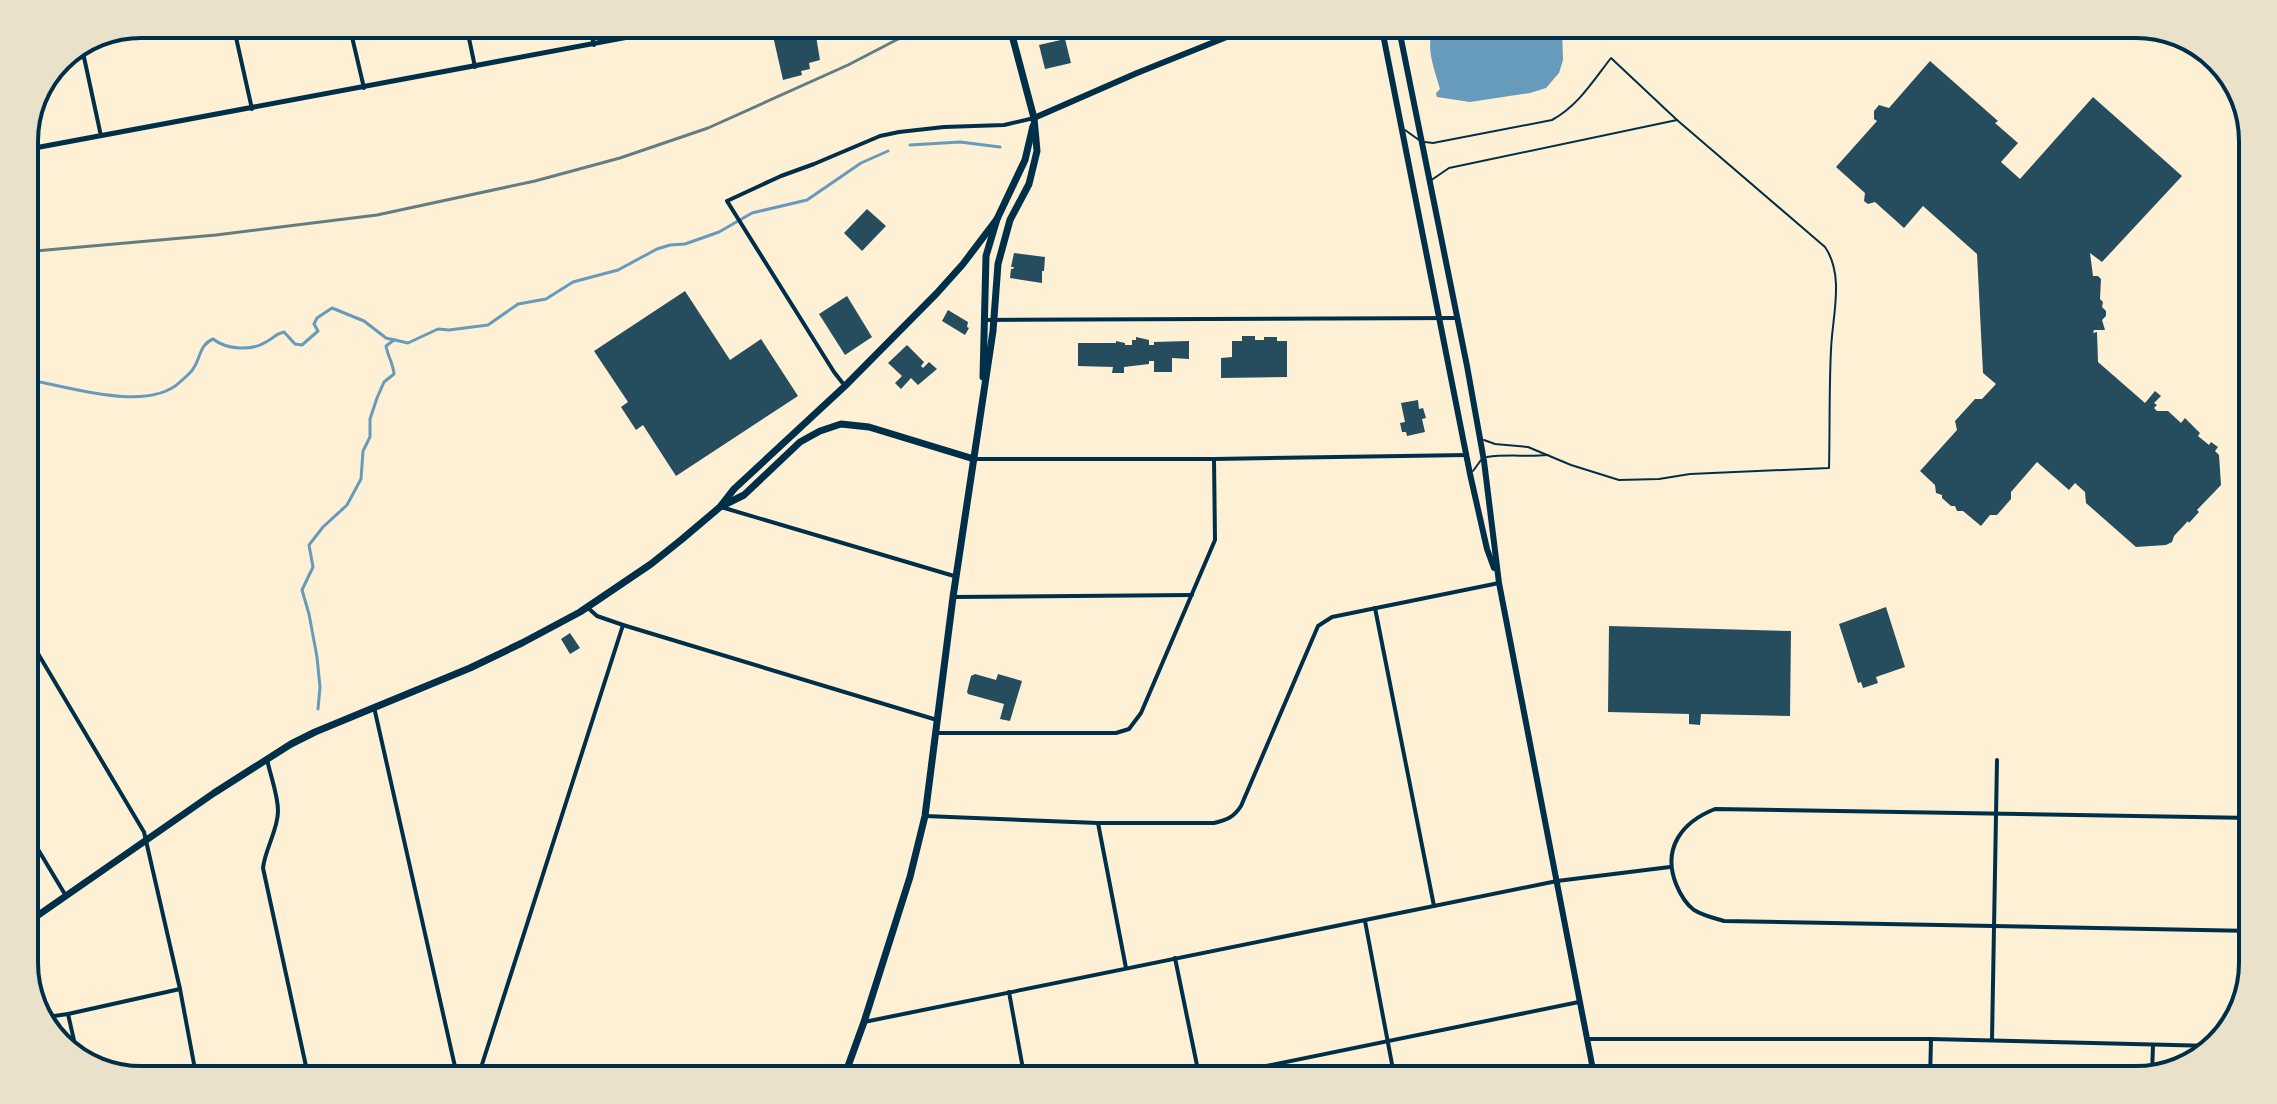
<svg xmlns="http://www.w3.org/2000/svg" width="2277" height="1104" viewBox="0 0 2277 1104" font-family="'Nunito Sans',sans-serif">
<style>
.water{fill:#669bbc}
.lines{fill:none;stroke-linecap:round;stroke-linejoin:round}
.stream{stroke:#669bbc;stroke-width:3}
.building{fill:#264d5e}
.service{stroke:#003049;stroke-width:2}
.minor{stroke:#003049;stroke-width:4}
.tertiary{stroke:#003049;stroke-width:5}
.secondary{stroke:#003049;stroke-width:6}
.primary{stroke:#003049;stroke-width:6}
.trunk{stroke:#003049;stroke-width:7}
.rail{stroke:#657d81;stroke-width:3}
.rim{fill:none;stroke:#003049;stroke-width:4}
</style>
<rect width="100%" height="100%" fill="#fdf0d5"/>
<path class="water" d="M1435 24H1571L1562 29 1563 60 1559 73 1546 88 1530 93 1470 102 1437 97 1436 93 1440 89C1434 67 1424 46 1435 24Z"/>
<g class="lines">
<g class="stream">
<polyline points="910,145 960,142 1000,147"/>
<path d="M24 382 35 381C73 388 149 412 180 382 184 378 190 374 193 369 201 358 199 345 213 339 227 350 252 351 266 342 274 338 275 334 284 332L295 344 302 345 318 331 314 324 317 318 332 308 364 321 386 338 408 343 438 329 449 330 488 325 518 304 546 299 573 282 618 270 657 249 670 245 685 244 719 232 752 213 807 200 861 163 888 151"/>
<path d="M318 709 320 687 317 657 309 614 302 590 313 567 309 545 323 527 347 505 361 479 363 451 370 437V419L377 398 384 382 394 374C393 363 388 357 386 346L394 340"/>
</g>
</g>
<g class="building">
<polygon points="773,24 814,24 820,60 809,63 810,69 801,71 802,75 783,80 773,36 775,36"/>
<polygon points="1065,39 1071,63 1045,69 1039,45"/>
<polygon points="1930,61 1998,121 1995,123 2018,143 2001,162 2020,179 2093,97 2182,176 2102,262 2090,253 2093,276 2098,276 2101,279 2100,299 2103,302 2102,307 2106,311 2106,316 2102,320 2105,330 2094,330 2093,333 2097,332 2098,362 2145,403 2155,391 2161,396 2154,403 2157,405 2154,408 2157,411 2168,411 2181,423 2185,418 2200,433 2198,436 2209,445 2211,442 2218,447 2215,451 2219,455 2221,485 2197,510 2199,512 2189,523 2188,521 2174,536 2172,542 2166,545 2136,547 2086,503 2085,492 2075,483 2069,490 2037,462 2011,492 2011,499 1997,515 1990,515 1981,526 1963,511 1957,511 1955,506 1951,506 1942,498 1942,495 1936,493 1935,485 1920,471 1957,430 1955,421 1975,399 1982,399 1996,384 1983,373 1977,254 1923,206 1904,228 1875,202 1868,204 1864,201 1865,193 1836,167 1877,121 1874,119 1874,111 1879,105 1889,108"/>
<polygon points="867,209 886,226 862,251 844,233"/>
<polygon points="1014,253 1045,257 1044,271 1042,271 1042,283 1010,278 1011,269 1013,269 1014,267 1011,267"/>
<polygon points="685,291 730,360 761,339 798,396 676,476 643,425 636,430 621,407 628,402 594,351"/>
<polygon points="847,296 872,337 845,355 819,314"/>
<polygon points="948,310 968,322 967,327 969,328 965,335 942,321"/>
<polygon points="1242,336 1255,336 1255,340 1264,340 1264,337 1277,337 1277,341 1287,341 1287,377 1221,378 1221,358 1232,357 1232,341 1242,341"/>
<polygon points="1136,337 1149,340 1149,345 1154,345 1154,342 1189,341 1189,359 1172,358 1172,372 1154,372 1154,361 1149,361 1149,364 1124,367 1124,373 1112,373 1113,367 1078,366 1078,343 1116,343 1116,341 1125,343 1125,345 1132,345 1132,340 1136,340"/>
<polygon points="907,345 924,362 921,366 923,368 929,362 937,369 918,385 911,378 901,389 895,383 902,376 888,363"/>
<polygon points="1418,400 1419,409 1423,408 1426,418 1422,419 1425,432 1407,436 1406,432 1402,432 1400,423 1405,422 1401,403"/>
<polygon points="1886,607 1905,667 1876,677 1878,683 1863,688 1861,682 1858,683 1839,624"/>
<polygon points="1609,626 1791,631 1790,716 1701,714 1700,725 1689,724 1689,714 1608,712"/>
<polygon points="570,633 580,648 570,654 561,639"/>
<polygon points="975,674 996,680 998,674 1022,681 1010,721 1000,719 1004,704 968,694 967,692 971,676"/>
</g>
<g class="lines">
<g class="service">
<polyline points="1405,130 1419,140"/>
<path d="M1425 142 1433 143 1552 120C1578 106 1593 81 1611 58L1677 120 1825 247C1845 276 1832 317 1831 350 1829 389 1830 428 1829 468L1690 474 1659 479 1619 480 1571 465 1528 447 1495 444 1484 440"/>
<polyline points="1430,181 1449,168 1677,120"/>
<path d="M1487 457C1507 454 1527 457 1548 455"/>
<polyline points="1473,471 1481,460"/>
</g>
<g class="minor">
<polyline points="233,24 252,109"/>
<polyline points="349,24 364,88"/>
<polyline points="466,24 475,67"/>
<polyline points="589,24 594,45"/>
<polyline points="82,48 101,136"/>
<polyline points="984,320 1457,318"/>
<polyline points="845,386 834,372 727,201 781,176 814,164 880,136 899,132 944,127 1004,125 1034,118"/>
<polyline points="974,459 1214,459 1467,455"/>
<polyline points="721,507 954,576"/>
<polyline points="954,597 1192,595"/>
<polyline points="587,607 597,616 623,625 937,720"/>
<polyline points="1375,608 1434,906"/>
<polyline points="24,630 144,832 180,989 197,1080"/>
<polyline points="374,707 458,1080"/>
<polyline points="936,733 1116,733 1129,729 1141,713 1215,540 1214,459"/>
<path d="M267 759C270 775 278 794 278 811 278 830 265 849 263 868L309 1080"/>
<path d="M925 816 1098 823H1214C1227 820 1234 817 1241 806L1318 626 1332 617 1499 583"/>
<path d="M2253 818 1715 809C1682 822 1662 848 1676 884 1680 894 1686 904 1694 910 1704 916 1714 918 1724 921L2253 931"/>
<polyline points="1098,823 1126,968"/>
<polyline points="24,826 66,896"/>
<polyline points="1365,921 1395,1080"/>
<polyline points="1175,958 1200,1080"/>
<polyline points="1009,992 1025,1080"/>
<polyline points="68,1014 78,1058"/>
<polyline points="40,1018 68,1014 180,989"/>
<polyline points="864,1022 1557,881 1670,867"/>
<polyline points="1588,1039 1931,1039 2213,1046"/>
<polyline points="1992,1040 1997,760"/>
<polyline points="2152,1075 2153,1045"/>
<polyline points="477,1080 623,625"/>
<polyline points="1198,1080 1579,1002"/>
<polyline points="1930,1080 1931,1039"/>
</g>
<polyline class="tertiary" points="24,150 698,24"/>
<polyline class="secondary" points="1034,118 1137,73 1259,24"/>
<g class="primary">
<polyline points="1381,24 1470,474 1487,549 1494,568"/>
<polyline points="1398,24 1467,366 1484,461 1499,583 1595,1080"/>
</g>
<g class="trunk">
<polyline points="983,377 986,256 997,219 1025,160 1033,126"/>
<polyline points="722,506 744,495 800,442 820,431 841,424 869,427 974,459"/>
<polyline points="24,925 214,793 291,744 315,732 470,668 522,643 580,612 651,564 681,540 720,507 734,489 845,386 937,293 963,264 997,219"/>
<polyline points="843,1080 864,1022 910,877 925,816 953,597 993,331 998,264 1010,220 1029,184 1037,151 1034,118 1009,24"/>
</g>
<polyline class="rail" points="24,252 216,235 377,215 535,181 620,158 708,128 848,65 927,24"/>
</g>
<path d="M0 0H2277V1104H0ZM141 38H2136A103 103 0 0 1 2239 141V963A103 103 0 0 1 2136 1066H141A103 103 0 0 1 38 963V141A103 103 0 0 1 141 38Z" fill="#e9e1ca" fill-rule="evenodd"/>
<path class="rim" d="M141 38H2136A103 103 0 0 1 2239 141V963A103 103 0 0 1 2136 1066H141A103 103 0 0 1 38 963V141A103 103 0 0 1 141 38Z"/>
</svg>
